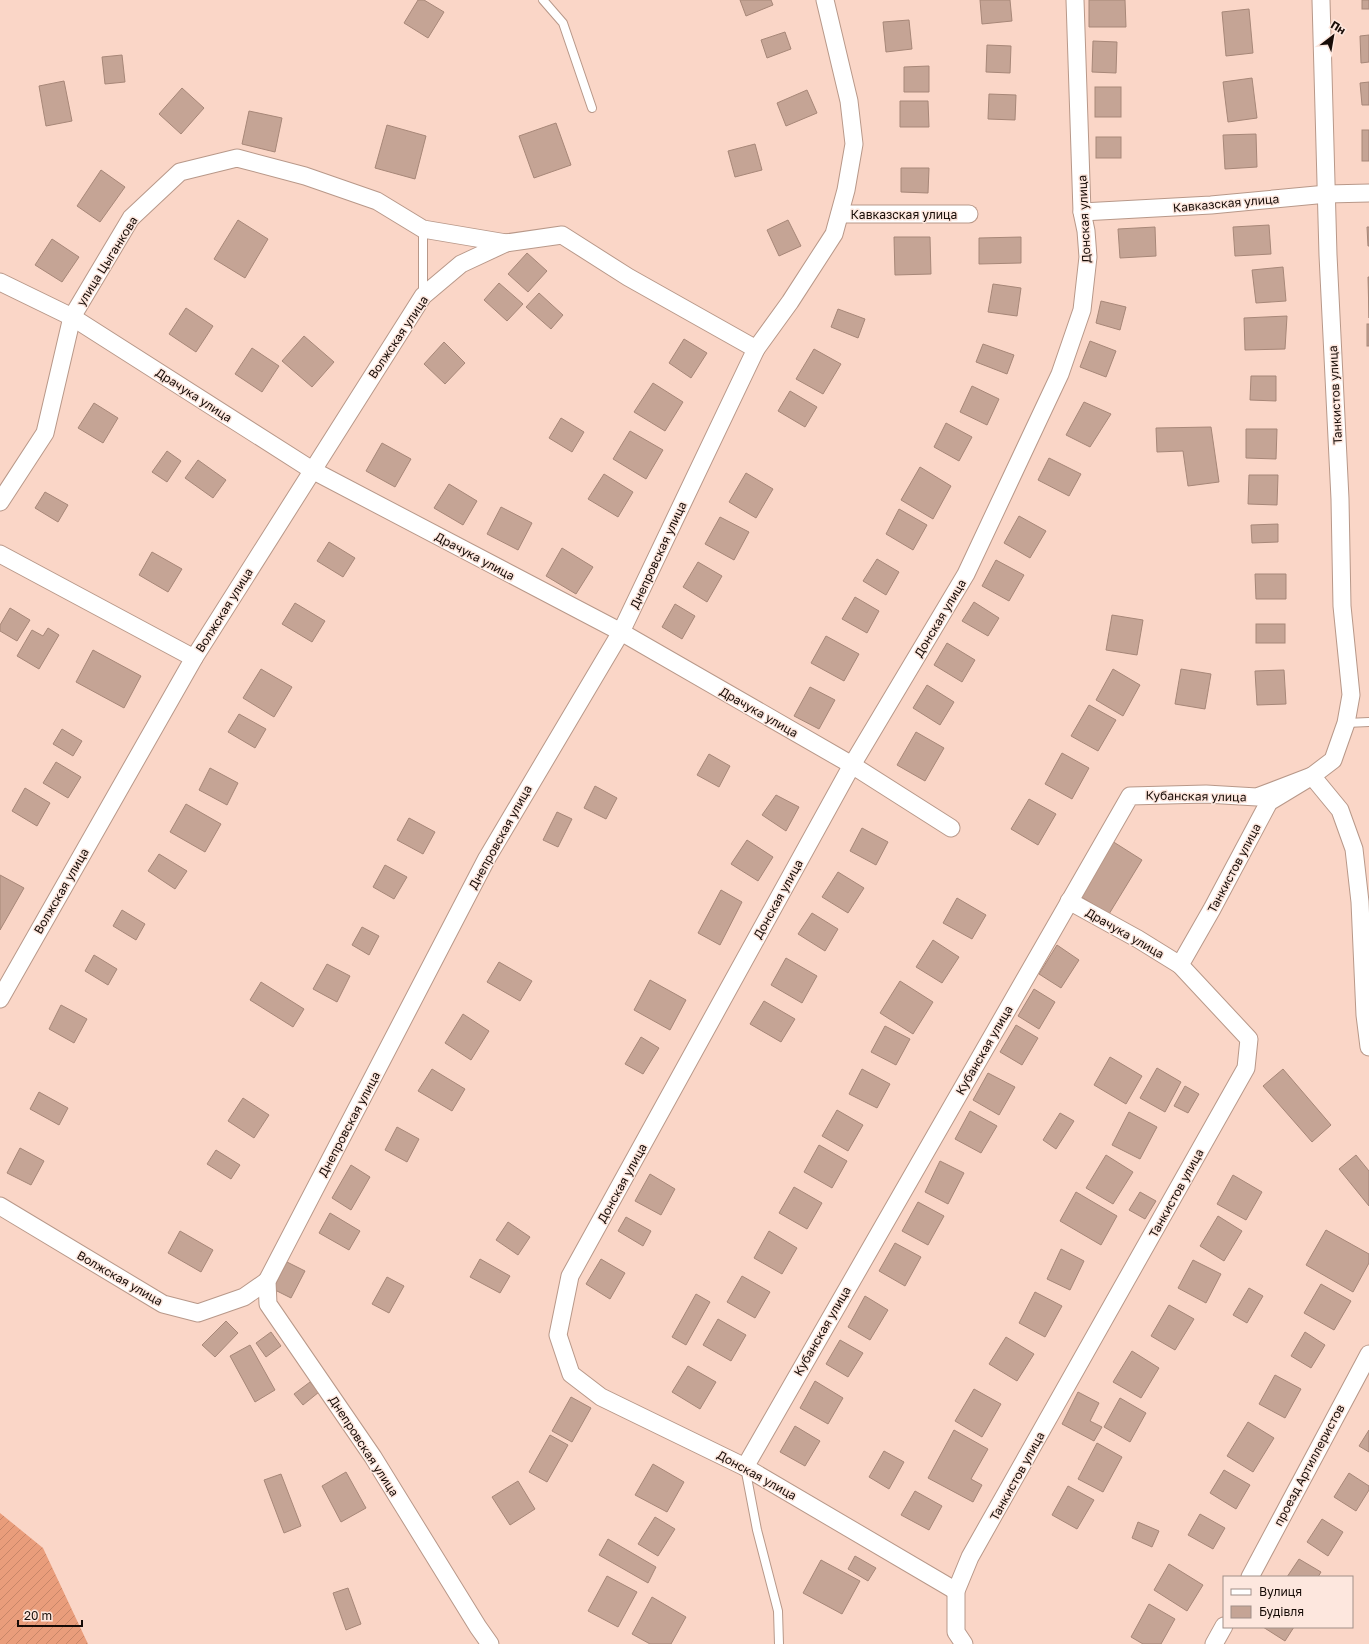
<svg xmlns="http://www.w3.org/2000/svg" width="1369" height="1644" viewBox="0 0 1369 1644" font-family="'Golos Text',sans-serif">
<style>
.garden{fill:url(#garden-furrows)}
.building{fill:#c5a495;stroke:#a78778}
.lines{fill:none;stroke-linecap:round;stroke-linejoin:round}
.lane-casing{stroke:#b89889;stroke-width:10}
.street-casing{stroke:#b89889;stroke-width:19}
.lane{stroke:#fff;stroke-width:8}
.street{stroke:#fff;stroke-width:17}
.labels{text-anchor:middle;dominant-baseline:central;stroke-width:3;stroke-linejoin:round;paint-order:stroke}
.street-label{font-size:12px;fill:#170c07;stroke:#fde7de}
</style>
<defs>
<pattern id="garden-furrows" width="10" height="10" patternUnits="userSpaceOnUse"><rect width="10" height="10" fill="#e99d7b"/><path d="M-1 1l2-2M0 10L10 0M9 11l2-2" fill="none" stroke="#c78669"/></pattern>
</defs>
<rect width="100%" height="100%" fill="#fad6c7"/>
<polygon class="garden" points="0,1513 43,1548 88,1644 0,1644"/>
<g class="building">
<polygon points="418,0 424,0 444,12 428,38 404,23"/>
<polygon points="740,0 771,0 773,5 746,16"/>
<polygon points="980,0 1010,0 1012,21 982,24"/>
<polygon points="1089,0 1125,0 1126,27 1089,27"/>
<rect x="1362" y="0" width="7" height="9"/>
<polygon points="1249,9 1253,53 1226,56 1222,12"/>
<polygon points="909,20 912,49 886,52 883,22"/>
<polygon points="785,32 791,49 767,58 761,40"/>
<polygon points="1369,35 1369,62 1361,63 1360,36"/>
<polygon points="1093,41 1117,42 1116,73 1092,72"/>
<polygon points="987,45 1011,46 1010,73 986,72"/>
<polygon points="122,55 125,82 105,84 102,57"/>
<polygon points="929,66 929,92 904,92 904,67"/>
<polygon points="1252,78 1257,118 1228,122 1223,82"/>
<polygon points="64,81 72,121 46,126 39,86"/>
<polygon points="1369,82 1369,105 1362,105 1360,83"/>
<rect x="1095" y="87" width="26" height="30"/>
<polygon points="182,88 204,108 181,134 159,114"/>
<polygon points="807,90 817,113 786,126 777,103"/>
<polygon points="989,94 1016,95 1015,120 988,119"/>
<polygon points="900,101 928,101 929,127 900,127"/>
<polygon points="249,111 282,118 275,152 242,144"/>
<polygon points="556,123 571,165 534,178 519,136"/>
<polygon points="387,125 426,136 415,179 375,168"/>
<rect x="1362" y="130" width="7" height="31"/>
<polygon points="1256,134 1257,167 1225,169 1223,135"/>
<rect x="1096" y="137" width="25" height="21"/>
<polygon points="755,144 762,170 735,177 728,151"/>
<polygon points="901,168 929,168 928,193 901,192"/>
<polygon points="101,170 125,187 100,222 77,206"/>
<polygon points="238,220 268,239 245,278 214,259"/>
<polygon points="788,220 801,246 779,256 767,230"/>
<polygon points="1269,225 1271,254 1235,256 1233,227"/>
<polygon points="1155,227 1156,256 1120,258 1118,229"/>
<polygon points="1367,227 1369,227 1369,246 1368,246"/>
<polygon points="894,237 930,237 931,274 895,275"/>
<polygon points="1021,237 1021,263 979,264 979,238"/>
<polygon points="52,239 79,257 62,282 35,265"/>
<polygon points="527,253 547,271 528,292 508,274"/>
<polygon points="1283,267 1286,301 1256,303 1252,270"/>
<polygon points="1368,277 1369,277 1369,318"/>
<polygon points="499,283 523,304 507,321 484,300"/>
<polygon points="993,284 1021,288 1017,316 988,312"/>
<polygon points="539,293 563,315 551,329 526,307"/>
<polygon points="1101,301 1126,307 1120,330 1096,323"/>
<polygon points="186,308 213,326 196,352 169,334"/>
<polygon points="838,309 865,319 858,338 831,327"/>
<polygon points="1287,316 1285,349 1245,350 1244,318"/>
<rect x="1367" y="324" width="2" height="22"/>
<polygon points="304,336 334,362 312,387 282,361"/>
<polygon points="684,339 707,353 691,378 669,363"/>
<polygon points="1090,341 1116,351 1106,377 1080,367"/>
<polygon points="444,342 465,363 445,384 424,364"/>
<polygon points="983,344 1014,355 1007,374 976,362"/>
<polygon points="252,348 279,366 262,392 235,374"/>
<polygon points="814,349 841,364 823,394 796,379"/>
<polygon points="1251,376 1276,376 1276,401 1250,400"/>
<polygon points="653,383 683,402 665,431 634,412"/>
<polygon points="972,386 999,399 987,425 960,412"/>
<polygon points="790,391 817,407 805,427 778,411"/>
<polygon points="1084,402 1111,414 1090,447 1066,435"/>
<polygon points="94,403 118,418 103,443 78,428"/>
<polygon points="561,418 584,432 572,452 549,438"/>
<polygon points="946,423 972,437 959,461 934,447"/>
<polygon points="1211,427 1219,482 1188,486 1183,451 1157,452 1156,428"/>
<polygon points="1246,429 1277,429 1276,459 1246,458"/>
<polygon points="630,431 663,450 646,479 613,459"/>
<polygon points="382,443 411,459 395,487 366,471"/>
<polygon points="167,451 181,461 167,482 152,472"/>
<polygon points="1049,458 1081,474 1069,496 1038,480"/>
<polygon points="198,460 226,480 213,498 185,478"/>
<polygon points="920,467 951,486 933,519 901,500"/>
<polygon points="746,473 773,489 756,518 729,502"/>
<polygon points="604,474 633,492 618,517 588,499"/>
<polygon points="1249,475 1278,475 1277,505 1248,504"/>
<polygon points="449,484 477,501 463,525 434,508"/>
<polygon points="45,492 68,505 58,522 35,508"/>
<polygon points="501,507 532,523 518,550 487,534"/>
<polygon points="899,509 927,525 913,550 886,534"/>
<polygon points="1019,516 1046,531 1030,558 1004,543"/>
<polygon points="720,517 749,532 734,560 705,544"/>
<polygon points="1278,524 1278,542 1252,543 1251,525"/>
<polygon points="329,542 355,558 343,577 317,561"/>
<polygon points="562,548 593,567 576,594 546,576"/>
<polygon points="152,552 182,569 168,592 139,575"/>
<polygon points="877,559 899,572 886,595 863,581"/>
<polygon points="996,560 1024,575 1009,601 982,586"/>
<polygon points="698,562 722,576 707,602 683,587"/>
<polygon points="1255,574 1286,574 1286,599 1256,599"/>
<polygon points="855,597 879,611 867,633 842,619"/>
<polygon points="974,602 999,618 988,636 962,621"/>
<polygon points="295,603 325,621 312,642 282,624"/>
<polygon points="675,604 695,616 682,639 662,627"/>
<polygon points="10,608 30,620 17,641 0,631 0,625"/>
<polygon points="1112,615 1143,620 1137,655 1106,650"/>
<rect x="1256" y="624" width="29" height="19"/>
<polygon points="48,628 59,635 39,669 17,656 32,630 43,636"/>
<polygon points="826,636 859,654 844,681 811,663"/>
<polygon points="947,643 975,660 962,682 934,665"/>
<polygon points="93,650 141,676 124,708 76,682"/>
<polygon points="261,669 292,687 274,717 243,698"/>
<polygon points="1113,669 1140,685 1123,716 1096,700"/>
<polygon points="1181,669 1211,674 1205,709 1175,704"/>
<polygon points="1284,670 1286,704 1257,705 1255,671"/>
<polygon points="927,685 954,702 940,725 913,708"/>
<polygon points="810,687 835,700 819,729 794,716"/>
<polygon points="1089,705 1116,720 1098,751 1071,736"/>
<polygon points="239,714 266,729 255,748 228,732"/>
<polygon points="62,729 82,741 73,756 53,744"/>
<polygon points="916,732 944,748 925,781 897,765"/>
<polygon points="1062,753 1089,768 1072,799 1045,784"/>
<polygon points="709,754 730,766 719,787 697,775"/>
<polygon points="56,762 81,777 68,798 43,783"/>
<polygon points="210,768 238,783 227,805 199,790"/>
<polygon points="595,786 617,798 606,819 584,808"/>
<polygon points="25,788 50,803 37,826 12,811"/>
<polygon points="776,795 799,807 786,831 762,815"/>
<polygon points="1029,799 1056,814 1038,845 1011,829"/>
<polygon points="186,804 221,824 205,852 170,832"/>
<polygon points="557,812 572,819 558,847 543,840"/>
<polygon points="409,818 435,832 423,854 397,840"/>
<polygon points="862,828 888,842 876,865 850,851"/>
<polygon points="747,840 773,857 758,881 731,864"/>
<polygon points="1112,841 1142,860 1109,914 1078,895"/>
<polygon points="159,854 187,871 175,889 148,871"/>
<polygon points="385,865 407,877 394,899 373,887"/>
<polygon points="838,872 864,888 848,913 822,897"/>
<polygon points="0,875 24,888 0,930"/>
<polygon points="721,890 742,902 720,945 698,933"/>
<polygon points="957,898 986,915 972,939 943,923"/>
<polygon points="122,910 145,924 136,940 113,926"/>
<polygon points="812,913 838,929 825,951 798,934"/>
<polygon points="362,927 379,936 369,955 352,945"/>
<polygon points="933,940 959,957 942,983 916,967"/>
<polygon points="1057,945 1079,960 1061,988 1039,974"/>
<polygon points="94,955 117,969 108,985 85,971"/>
<polygon points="786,958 817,976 802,1003 771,985"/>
<polygon points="499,962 532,981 520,1001 487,982"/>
<polygon points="327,964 350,976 337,1002 313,989"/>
<polygon points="650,980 686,1000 670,1030 634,1010"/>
<polygon points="900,981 933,1002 913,1034 880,1013"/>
<polygon points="261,982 304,1009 293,1027 250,1000"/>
<polygon points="1034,989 1055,1002 1039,1029 1018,1016"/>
<polygon points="764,1001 795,1019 781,1042 750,1024"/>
<polygon points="61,1005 87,1019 74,1043 49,1029"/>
<polygon points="463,1014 489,1031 471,1060 445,1043"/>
<polygon points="1016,1025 1038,1038 1022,1065 1000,1052"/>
<polygon points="885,1026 910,1039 896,1065 871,1052"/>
<polygon points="641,1037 659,1048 643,1074 625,1064"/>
<polygon points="1110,1057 1142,1076 1126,1104 1094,1085"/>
<polygon points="1157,1068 1181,1082 1165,1112 1140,1098"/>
<polygon points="432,1069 465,1089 452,1111 418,1091"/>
<polygon points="862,1069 890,1084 877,1108 849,1094"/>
<polygon points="1283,1069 1331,1125 1312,1142 1263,1086"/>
<polygon points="988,1073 1015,1087 999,1115 973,1100"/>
<polygon points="1185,1086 1199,1094 1188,1113 1174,1106"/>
<polygon points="39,1092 68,1108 59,1125 30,1109"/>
<polygon points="243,1098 269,1115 254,1138 228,1121"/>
<polygon points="837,1110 863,1125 848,1151 822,1136"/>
<polygon points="970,1111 997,1126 981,1153 955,1139"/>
<polygon points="1129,1112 1157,1127 1140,1159 1112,1145"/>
<polygon points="1060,1113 1074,1121 1056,1149 1043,1140"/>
<polygon points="397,1127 419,1139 407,1162 385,1150"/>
<polygon points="819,1145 847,1161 832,1188 804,1172"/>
<polygon points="20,1148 44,1161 31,1185 7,1173"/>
<polygon points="216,1150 240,1165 231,1179 207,1164"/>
<polygon points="1106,1155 1133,1172 1113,1204 1086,1188"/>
<polygon points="1356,1155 1369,1171 1369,1206 1339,1169"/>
<polygon points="940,1161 964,1173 948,1204 925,1192"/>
<polygon points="351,1165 370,1177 351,1210 332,1198"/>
<polygon points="650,1174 675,1189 661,1215 635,1201"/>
<polygon points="1233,1175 1262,1192 1246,1220 1217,1204"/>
<polygon points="794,1187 822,1203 807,1229 779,1213"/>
<polygon points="1076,1192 1117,1216 1101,1245 1060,1221"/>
<polygon points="1140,1192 1156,1201 1145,1219 1129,1210"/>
<polygon points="918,1202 944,1216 928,1245 902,1231"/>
<polygon points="330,1213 360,1231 349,1250 319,1233"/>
<polygon points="1218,1216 1242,1231 1224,1261 1200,1246"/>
<polygon points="626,1217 651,1231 643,1246 618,1231"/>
<polygon points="508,1222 530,1237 518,1255 496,1240"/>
<polygon points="1326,1230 1369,1254 1369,1263 1353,1292 1306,1265"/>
<polygon points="180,1231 213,1250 201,1272 168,1253"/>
<polygon points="769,1231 797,1248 782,1274 754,1258"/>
<polygon points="895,1243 921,1257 905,1286 879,1271"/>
<polygon points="1061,1249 1084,1261 1070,1290 1047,1279"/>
<polygon points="480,1259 510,1276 500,1293 470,1277"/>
<polygon points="601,1259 625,1273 610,1299 586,1284"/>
<polygon points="1193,1260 1221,1274 1206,1303 1178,1288"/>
<polygon points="287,1262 305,1271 291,1298 273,1289"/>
<polygon points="742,1276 770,1292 755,1318 727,1302"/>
<polygon points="387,1277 404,1286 389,1313 372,1304"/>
<polygon points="1321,1284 1351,1301 1334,1330 1304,1313"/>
<polygon points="1249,1288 1263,1296 1247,1323 1233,1315"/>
<polygon points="1035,1292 1062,1306 1045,1337 1019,1323"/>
<polygon points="696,1294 710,1302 686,1345 672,1337"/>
<polygon points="865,1296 888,1310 870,1340 848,1327"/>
<polygon points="1169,1305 1194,1319 1175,1350 1151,1336"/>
<polygon points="718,1319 746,1335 731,1361 703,1345"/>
<polygon points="226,1321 238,1333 215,1357 202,1345"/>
<polygon points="271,1332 281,1346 266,1357 256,1343"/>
<polygon points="1305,1332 1325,1345 1311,1368 1291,1356"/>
<polygon points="1006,1337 1034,1354 1017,1381 989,1364"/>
<polygon points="840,1340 863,1353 848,1377 826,1364"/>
<polygon points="250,1345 275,1390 255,1402 230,1356"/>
<polygon points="1132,1351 1159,1368 1141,1398 1113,1382"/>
<polygon points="688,1366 716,1382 700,1409 672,1392"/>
<polygon points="1275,1375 1301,1389 1285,1418 1259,1404"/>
<polygon points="815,1381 843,1398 828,1424 800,1408"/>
<polygon points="310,1382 319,1392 303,1405 294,1394"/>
<polygon points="974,1389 1001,1404 982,1437 955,1421"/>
<polygon points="1078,1392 1099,1403 1090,1421 1102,1427 1094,1441 1062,1424"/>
<polygon points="571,1397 591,1408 572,1442 552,1431"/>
<polygon points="1120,1398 1146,1413 1130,1442 1104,1427"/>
<polygon points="1248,1422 1274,1438 1253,1472 1227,1456"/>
<polygon points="795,1426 820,1441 805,1466 780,1452"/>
<polygon points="954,1430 988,1449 971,1479 982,1485 973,1502 928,1478"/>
<polygon points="1369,1430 1369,1452 1359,1446"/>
<polygon points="550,1435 568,1445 547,1482 529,1472"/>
<polygon points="1097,1443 1122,1457 1103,1492 1078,1479"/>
<polygon points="884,1451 904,1462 889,1489 869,1477"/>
<polygon points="653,1464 684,1482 667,1512 635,1495"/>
<polygon points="1224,1470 1250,1485 1236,1509 1210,1493"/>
<polygon points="346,1472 366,1508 341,1522 322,1486"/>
<polygon points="1349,1473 1369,1486 1369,1490 1356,1511 1334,1497"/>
<polygon points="281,1474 301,1526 284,1533 264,1480"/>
<polygon points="518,1481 535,1509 510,1525 492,1497"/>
<polygon points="1068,1486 1094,1500 1077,1529 1052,1515"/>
<polygon points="915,1491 942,1506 929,1530 901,1515"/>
<polygon points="1200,1514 1225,1528 1213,1549 1188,1535"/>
<polygon points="655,1517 675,1529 658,1556 638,1544"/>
<polygon points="1322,1519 1343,1532 1328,1556 1307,1542"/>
<polygon points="1138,1522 1159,1531 1152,1547 1132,1538"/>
<polygon points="608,1539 656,1567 648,1583 599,1555"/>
<polygon points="855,1556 876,1568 868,1581 848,1569"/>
<polygon points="1299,1559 1321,1572 1318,1577 1287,1577"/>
<polygon points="821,1560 860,1581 842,1614 803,1593"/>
<polygon points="1169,1564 1203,1585 1187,1611 1154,1590"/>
<polygon points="607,1576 637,1592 618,1627 588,1611"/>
<polygon points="348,1588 361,1624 346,1630 333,1593"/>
<polygon points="652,1597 686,1617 671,1644 650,1644 632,1634"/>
<polygon points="1149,1604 1175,1619 1161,1644 1143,1644 1131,1637"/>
<polygon points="1263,1627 1294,1627 1285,1641"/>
</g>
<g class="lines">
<defs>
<g id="lane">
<polyline points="543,0 563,23 592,108"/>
<polyline points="423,229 423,294"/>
<polyline points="1346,723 1369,722"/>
<polyline points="745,1467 757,1530 778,1611 779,1644"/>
</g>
<g id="street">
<polyline points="1082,212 1211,205 1327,194 1369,193"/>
<polyline points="840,214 969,214"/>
<polyline points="0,282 72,317 312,470 621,632 852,765 951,828"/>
<polyline points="0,502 45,433 72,317 131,218 180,172 237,158 305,176 377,201 423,229 506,243"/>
<polyline points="0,554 194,658"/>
<polyline points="1069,901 1138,939 1180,965"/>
<polyline points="0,999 194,658 423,296 461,264 506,243 562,235 628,277 756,349"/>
<polyline points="0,1206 163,1304 198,1313 244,1297 267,1281"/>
<polyline points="745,1467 1130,796 1206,794 1257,797 1312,776 1340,810 1354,849 1360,902 1365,1015 1369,1047"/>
<polyline points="1250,1577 1369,1354"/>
<polyline points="956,1591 745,1467 601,1397 571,1374 558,1335 570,1276 852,765 966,574 1060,374 1082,310 1088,257 1086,231 1082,212 1075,0"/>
<polyline points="490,1644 478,1627 373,1457 268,1304 267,1281 487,858 621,632 756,349 790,302 834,234 846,190 854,144 849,101 825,0"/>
<polyline points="964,1644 956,1632 956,1591 970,1557 1246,1068 1249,1039 1180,965 1212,909 1269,802 1312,776 1333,760 1346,723 1351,695 1342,606 1340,499 1328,255 1321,0"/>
<polyline points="1214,1644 1224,1626"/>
</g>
</defs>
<use href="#lane" class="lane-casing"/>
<use href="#street" class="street-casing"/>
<use href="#lane" class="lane"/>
<use href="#street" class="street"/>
</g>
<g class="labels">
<g class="street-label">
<text transform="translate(1226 203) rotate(-5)">Кавказская улица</text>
<text x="904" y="214">Кавказская улица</text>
<text transform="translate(1084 219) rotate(-93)">Донская улица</text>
<text transform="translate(107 261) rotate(-58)">улица Цыганкова</text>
<text transform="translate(398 337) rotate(-56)">Волжская улица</text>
<text transform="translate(194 395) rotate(33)">Драчука улица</text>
<text transform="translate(1335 395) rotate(-93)">Танкистов улица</text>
<text transform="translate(658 555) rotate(-65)">Днепровская улица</text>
<text transform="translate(475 556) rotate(28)">Драчука улица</text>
<text transform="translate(224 610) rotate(-58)">Волжская улица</text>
<text transform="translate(940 618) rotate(-59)">Донская улица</text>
<text transform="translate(759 712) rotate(30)">Драчука улица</text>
<text transform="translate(1196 796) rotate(1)">Кубанская улица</text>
<text transform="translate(500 837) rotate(-61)">Днепровская улица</text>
<text transform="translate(1234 868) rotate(-62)">Танкистов улица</text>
<text transform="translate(61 891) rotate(-60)">Волжская улица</text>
<text transform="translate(778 899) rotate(-61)">Донская улица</text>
<text transform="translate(1125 933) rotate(30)">Драчука улица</text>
<text transform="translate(984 1050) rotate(-60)">Кубанская улица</text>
<text transform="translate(349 1124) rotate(-62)">Днепровская улица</text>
<text transform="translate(622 1183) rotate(-61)">Донская улица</text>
<text transform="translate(1176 1193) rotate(-61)">Танкистов улица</text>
<text transform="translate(120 1278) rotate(30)">Волжская улица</text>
<text transform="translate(822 1331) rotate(-60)">Кубанская улица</text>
<text transform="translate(364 1446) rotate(57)">Днепровская улица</text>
<text transform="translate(1309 1465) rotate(-62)">проезд Артиллеристов</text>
<text transform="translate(757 1475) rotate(29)">Донская улица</text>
<text transform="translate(1017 1476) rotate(-61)">Танкистов улица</text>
</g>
</g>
<rect x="1223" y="1576" width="130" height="52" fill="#fde7de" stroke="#a18f88"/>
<rect x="1231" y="1589" width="20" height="6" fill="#ffffff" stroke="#a18f88"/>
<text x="1259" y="1596" font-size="12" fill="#170c07">Вулиця</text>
<rect x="1231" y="1606" width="20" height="12" fill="#c5a495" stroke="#a18f88"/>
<text x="1259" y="1616" font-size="12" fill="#170c07">Будівля</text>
<g transform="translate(1333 36) rotate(31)" stroke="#fde7de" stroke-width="3" paint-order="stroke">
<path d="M0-3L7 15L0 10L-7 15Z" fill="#170c07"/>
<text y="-6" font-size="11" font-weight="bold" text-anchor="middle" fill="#170c07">Пн</text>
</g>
<path d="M18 1620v6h64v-6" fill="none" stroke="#170c07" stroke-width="2"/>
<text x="24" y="1620" font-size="12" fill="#170c07" stroke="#fde7de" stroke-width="3" paint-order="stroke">20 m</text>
</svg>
